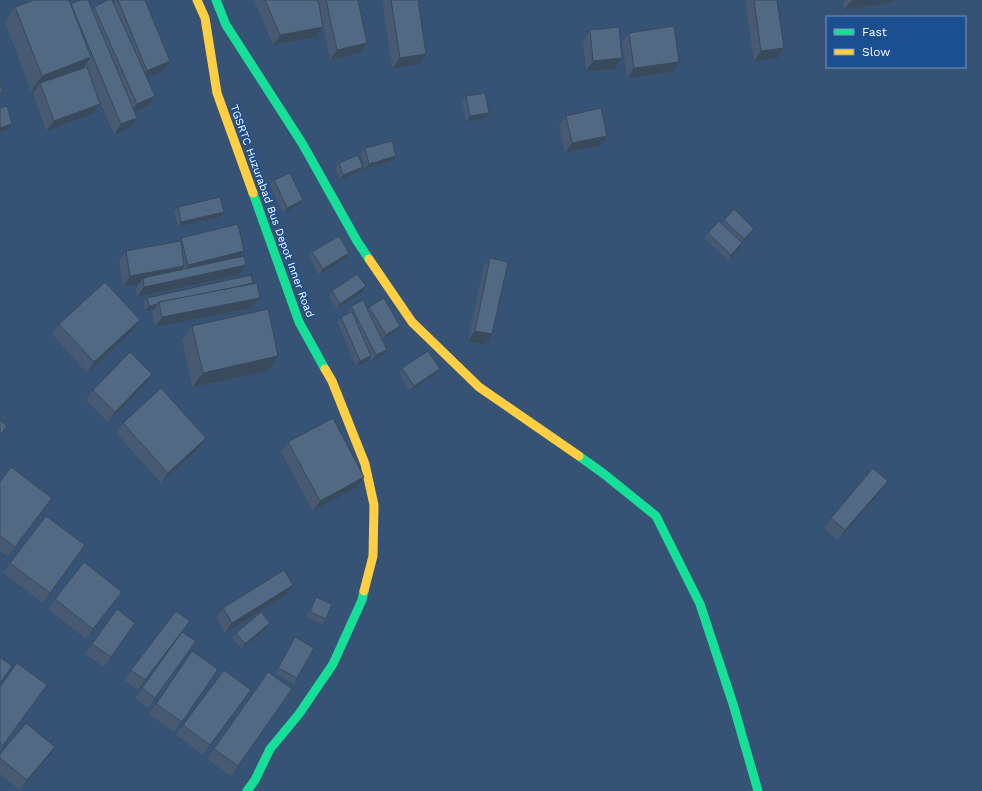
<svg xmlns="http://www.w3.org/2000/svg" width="982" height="791" viewBox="0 0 982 791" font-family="'Work Sans',sans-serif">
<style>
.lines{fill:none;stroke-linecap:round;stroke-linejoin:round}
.fast{stroke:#16e098;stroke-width:9}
.slow{stroke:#ffcf43;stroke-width:9}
.wall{fill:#475a72}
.shaded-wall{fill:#394a5c}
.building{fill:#526984;stroke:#394a5c}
.labels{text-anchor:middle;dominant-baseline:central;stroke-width:3;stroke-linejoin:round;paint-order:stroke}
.street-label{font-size:11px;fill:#fff;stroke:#1b4f8f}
</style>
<rect width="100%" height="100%" fill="#365274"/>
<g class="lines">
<g class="fast">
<polyline points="216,0 226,25 302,143 357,241 369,259"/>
<polyline points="253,193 299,322 325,369"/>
<polyline points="579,456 604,474 656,516 700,604 733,704 758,791"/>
<polyline points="247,791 255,780 270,749 299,714 333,664 362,600 364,591"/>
</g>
<g class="slow">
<polyline points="197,0 205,18 217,93 253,193"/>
<polyline points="369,259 412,322 479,387 579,456"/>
<polyline points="325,369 332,381 365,464 374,505 373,556 364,591"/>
</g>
</g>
<g class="wall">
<polygon points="117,0 145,0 170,61 163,71 147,78 155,96 148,106 135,112 130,128 114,135 92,82 93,114 46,131 33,93 36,89 31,91 5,22 15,7 70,4 92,9 94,7 114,4"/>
<polygon points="254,0 358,0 367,43 360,53 330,60 323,27 316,37 273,45"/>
<polygon points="382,0 418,0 426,54 419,64 392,69"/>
<polygon points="745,0 777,0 777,58 754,61"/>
<polygon points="843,0 894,0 893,2 844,10"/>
<polygon points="590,30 614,69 586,71 583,40"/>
<polygon points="629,33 672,72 627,78 622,43"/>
<polygon points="466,96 485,118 466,122 462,101"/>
<polygon points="566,116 600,146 565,153 559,126"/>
<polygon points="365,148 393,161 365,169 361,153"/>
<polygon points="339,163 363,167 359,172 340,180 335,168"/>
<polygon points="274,180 299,205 283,213 270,185"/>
<polygon points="178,207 224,212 220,217 178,227 174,212"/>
<polygon points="724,220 751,234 742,243 739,249 728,260 704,238 708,233 722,224"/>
<polygon points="181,238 244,251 240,257 246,265 239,275 137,297 136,288 139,284 123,286 119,261 126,251 179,241"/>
<polygon points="312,252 349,253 346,258 319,275 309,257"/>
<polygon points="490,258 492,334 485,345 468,341 483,268"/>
<polygon points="253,283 252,284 260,298 252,308 155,327 152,312 155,309 145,311 143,303 147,298"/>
<polygon points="332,291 362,292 337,309 329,296"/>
<polygon points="351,306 368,309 369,307 400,326 396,331 382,340 384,355 372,361 370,357 367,362 356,366 337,322 341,317 349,314 348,311"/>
<polygon points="59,324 133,330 87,373 52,334"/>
<polygon points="192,326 278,356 268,371 192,387 182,340"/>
<polygon points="402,368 436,374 410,391 399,373"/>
<polygon points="145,384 108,422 86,400 93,390"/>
<polygon points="123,423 206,438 199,448 161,483 116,433"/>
<polygon points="288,442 357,487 313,511 281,452"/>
<polygon points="888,481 881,491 838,540 824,528 831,518"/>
<polygon points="0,482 45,508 8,557 0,551"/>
<polygon points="85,545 43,603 3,573 10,563"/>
<polygon points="293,585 286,595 225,633 216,618 223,608"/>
<polygon points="122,592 115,602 86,639 48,609 55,599"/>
<polygon points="316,597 326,619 322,624 306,617 313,602"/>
<polygon points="117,609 135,623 104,667 85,654"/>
<polygon points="190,621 138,690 124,680 131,670"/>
<polygon points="266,628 242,649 232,638 236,633"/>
<polygon points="182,632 196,641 148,708 135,698"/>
<polygon points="295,637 297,678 294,684 275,673 292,642"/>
<polygon points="192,651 218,669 174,732 149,714"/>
<polygon points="268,672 292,689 231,776 207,759"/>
<polygon points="47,685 0,750 0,687"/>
<polygon points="244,700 203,755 176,735 183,725"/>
<polygon points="0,754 48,757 20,790 0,774"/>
</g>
<g class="shaded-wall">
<polygon points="852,0 894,0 893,2 844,10"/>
<polygon points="323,27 316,37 273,45 280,35"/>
<polygon points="367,43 360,53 330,60 337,50"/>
<polygon points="784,48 777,58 754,61 761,51"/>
<polygon points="426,54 419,64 392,69 400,58"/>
<polygon points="91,57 81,71 40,83 36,89 31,91 42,76"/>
<polygon points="622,58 614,69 586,71 593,61"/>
<polygon points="170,61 163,71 140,81 147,71"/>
<polygon points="679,62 672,72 627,78 634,68"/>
<polygon points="155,96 148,106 130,114 137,104"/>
<polygon points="100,104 93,114 46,131 54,121"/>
<polygon points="489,113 485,118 466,122 470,116"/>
<polygon points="137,118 130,128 114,135 121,124"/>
<polygon points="12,124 9,129 0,132 0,128"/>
<polygon points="607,136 600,146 565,153 572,143"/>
<polygon points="396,156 393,161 365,169 369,164"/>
<polygon points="363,167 359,172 340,180 343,175"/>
<polygon points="303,200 299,205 283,213 287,208"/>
<polygon points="224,212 220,217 178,227 181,222"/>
<polygon points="754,229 751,234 741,244 744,239"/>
<polygon points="742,243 739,249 728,260 731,255"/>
<polygon points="244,251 237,261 181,275 188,265"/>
<polygon points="349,253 346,258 319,275 323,269"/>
<polygon points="246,265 239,275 137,297 144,287"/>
<polygon points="184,266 177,276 143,278 139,284 123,286 130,276"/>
<polygon points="253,283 249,288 160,303"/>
<polygon points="366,286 362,292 337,309 340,304"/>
<polygon points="260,298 252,308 155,327 162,317"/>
<polygon points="158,304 155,309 145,311 149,306"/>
<polygon points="140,320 133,330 87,373 94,362"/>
<polygon points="400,326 396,331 382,340 386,335"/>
<polygon points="475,331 492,334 485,345 468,341"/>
<polygon points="387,350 384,355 372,361 376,355"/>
<polygon points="278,356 268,371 192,387 203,373"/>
<polygon points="371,356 367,362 356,366 360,361"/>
<polygon points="440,369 436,374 410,391 414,386"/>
<polygon points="152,374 145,384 108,422 115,412"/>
<polygon points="206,438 199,448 161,483 168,473"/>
<polygon points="364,477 357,487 313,511 320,501"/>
<polygon points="888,481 881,491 838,540 845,530"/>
<polygon points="52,498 45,508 8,557 15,547"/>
<polygon points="85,545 78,555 43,603 50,593"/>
<polygon points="293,585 286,595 225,633 232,623"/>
<polygon points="122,592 115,602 86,639 93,629"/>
<polygon points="190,621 183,631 138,690 145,680"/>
<polygon points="270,623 266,628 242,649 245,644"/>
<polygon points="251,690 244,700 203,755 210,745"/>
<polygon points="55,747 48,757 20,790 27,780"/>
</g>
<g class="building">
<polygon points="34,0 69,0 91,57 42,76 15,7"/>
<polygon points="80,0 88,0 137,118 121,124 71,4"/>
<polygon points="108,0 112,0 155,96 137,104 94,7"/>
<polygon points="118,0 145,0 170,61 147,71"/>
<polygon points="265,0 318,0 323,27 280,35"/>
<polygon points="326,0 358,0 367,43 337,50"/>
<polygon points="391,0 418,0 426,54 400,58"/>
<polygon points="754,0 777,0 784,48 761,51"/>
<polygon points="674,26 679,62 634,68 629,33"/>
<polygon points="619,27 622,58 593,61 590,30"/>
<polygon points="87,67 100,104 54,121 40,83"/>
<polygon points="0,81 3,93 0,93"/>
<polygon points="485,93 489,113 470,116 466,96"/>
<polygon points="7,106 12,124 0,128 0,108"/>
<polygon points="601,108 607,136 572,143 566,116"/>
<polygon points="392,141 396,156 369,164 365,148"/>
<polygon points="358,155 363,167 343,175 339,163"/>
<polygon points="290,173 303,200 287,208 274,180"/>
<polygon points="220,197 224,212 181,222 178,207"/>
<polygon points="734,209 754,229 744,239 724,220"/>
<polygon points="719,221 742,243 731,255 708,233"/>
<polygon points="238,224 244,251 188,265 181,238"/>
<polygon points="339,236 349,253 323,269 312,252"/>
<polygon points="181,241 184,266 130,276 126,251"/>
<polygon points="244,256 246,265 144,287 143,278"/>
<polygon points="490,258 508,262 492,334 475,331"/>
<polygon points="357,274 366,286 340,304 332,291"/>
<polygon points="251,275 253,283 204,294 159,302 158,304 149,306 147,298"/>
<polygon points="105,282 140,320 94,362 59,324"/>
<polygon points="257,283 260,298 162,317 159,302"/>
<polygon points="384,298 400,326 386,335 369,307"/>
<polygon points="363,300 387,350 376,355 351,306"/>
<polygon points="268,309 278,356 203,373 192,326"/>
<polygon points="352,312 371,356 360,361 341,317"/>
<polygon points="428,351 440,369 414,386 402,368"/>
<polygon points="130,352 152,374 115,412 93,390"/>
<polygon points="161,388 206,438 168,473 123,423"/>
<polygon points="333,418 364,477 320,501 288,442"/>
<polygon points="0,420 7,426 0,435"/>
<polygon points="11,467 52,498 15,547 0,536 0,482"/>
<polygon points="873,468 888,481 845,530 831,518"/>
<polygon points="46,516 85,545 50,593 10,563"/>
<polygon points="84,562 122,592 93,629 55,599"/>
<polygon points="284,570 293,585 232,623 223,608"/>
<polygon points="316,597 332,604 326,619 310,612"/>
<polygon points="117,609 135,623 111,657 92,644"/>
<polygon points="176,611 190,621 145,680 131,670"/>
<polygon points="261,612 270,623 245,644 236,633"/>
<polygon points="182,632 196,641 155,698 142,688"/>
<polygon points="295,637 314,648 297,678 278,668"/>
<polygon points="192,651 218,669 182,722 156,704"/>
<polygon points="0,657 12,666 0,683"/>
<polygon points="17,663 47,685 3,745 0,742 0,687"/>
<polygon points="224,670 251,690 210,745 183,725"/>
<polygon points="268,672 292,689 238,766 214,749"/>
<polygon points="26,723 55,747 27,780 0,758 0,754"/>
</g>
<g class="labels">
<g class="street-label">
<text transform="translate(272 211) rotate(70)">TGSRTC Huzurabad Bus Depot Inner Road</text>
</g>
</g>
<rect x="826" y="16" width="140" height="52" fill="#1b4f8f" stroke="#7695bc"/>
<rect x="834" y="29" width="20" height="6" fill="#16e098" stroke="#7695bc"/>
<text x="862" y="36" font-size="12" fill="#ffffff">Fast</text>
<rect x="834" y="49" width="20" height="6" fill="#ffcf43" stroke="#7695bc"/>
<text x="862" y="56" font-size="12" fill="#ffffff">Slow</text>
</svg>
